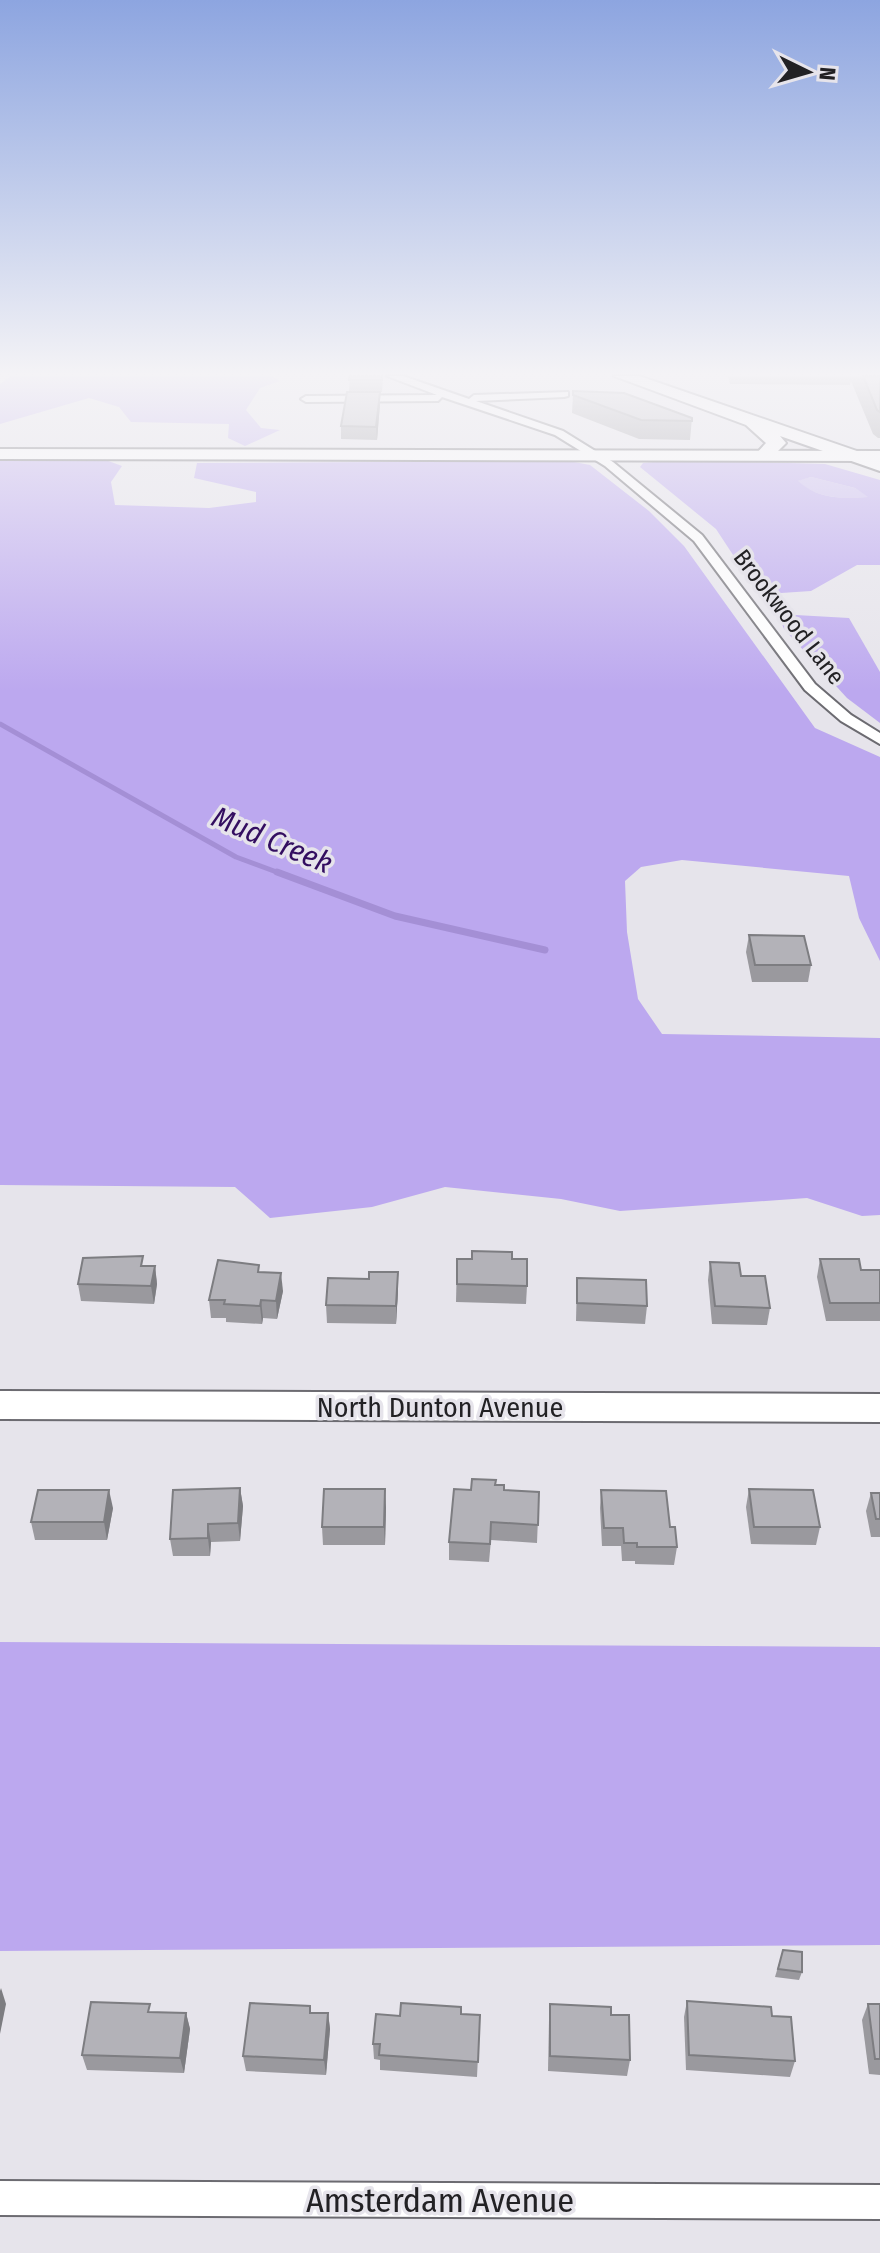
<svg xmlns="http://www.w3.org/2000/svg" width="880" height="2253" viewBox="0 0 880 2253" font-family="'Fira Sans Condensed',sans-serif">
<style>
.green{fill:#c9baf1}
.forest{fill:#bca8ef;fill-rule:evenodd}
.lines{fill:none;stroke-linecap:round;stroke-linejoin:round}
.stream-far1{stroke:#a48fd5;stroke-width:5}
.stream{stroke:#a48fd5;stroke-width:7}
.street-casing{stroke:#6c6b71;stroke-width:4}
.secondary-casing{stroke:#6c6b71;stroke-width:4}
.primary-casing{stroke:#6c6b71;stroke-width:4}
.street{fill:#fff;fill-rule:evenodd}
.secondary{fill:#fff;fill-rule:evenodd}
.primary{fill:#fff;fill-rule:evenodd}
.wall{fill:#9a999e}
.shaded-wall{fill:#7d7d81}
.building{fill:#b3b2b8;stroke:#7d7d81;stroke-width:2}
.labels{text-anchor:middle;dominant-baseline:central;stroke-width:7;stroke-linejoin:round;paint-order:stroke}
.far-street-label{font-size:24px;fill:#222124;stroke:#e6e4eb}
.street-label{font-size:28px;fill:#222124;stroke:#e6e4eb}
.water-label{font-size:30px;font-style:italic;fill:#330e60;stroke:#e6e4eb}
.near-street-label{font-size:34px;fill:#222124;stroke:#e6e4eb}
</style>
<rect width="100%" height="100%" fill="#e6e4eb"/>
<path class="green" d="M811 477 855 488 869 497C841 498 820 500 797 481Z"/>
<g class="forest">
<polygon points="11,376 272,376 280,381 260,388 246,410 261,428 280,430 245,446 228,438 229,424 131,422 119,407 89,398 0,424 0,384"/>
<polygon points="103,459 122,466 111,482 115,505 209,508 256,502 256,492 194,478 197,463 569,461 590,465 649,511 684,546 815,728 880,757 880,961 859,918 849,876 682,860 641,867 625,881 627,932 638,999 662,1034 880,1038 880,1215 862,1216 807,1198 620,1211 561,1199 445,1187 372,1207 270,1218 235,1187 0,1185 0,460"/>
<path d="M674 460 825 464 880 480V565H857L811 591 766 594 737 561 716 529 640 467 643 463ZM811 477 855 488 868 497C840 498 820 500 798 481Z"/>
<polygon points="778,614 849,618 880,672 880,723 847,698 784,629"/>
<polygon points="0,1642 880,1647 880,1945 0,1951"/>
</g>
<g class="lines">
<polyline class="stream-far1" points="0,724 236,857 282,874"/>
<polyline class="stream" points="277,872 395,916 545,950"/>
<defs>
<g id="street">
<polygon points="387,376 403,376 469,399 474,395 568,392 568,396 564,397 476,401 563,431 613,462 702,535 815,684 851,715 880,733 880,744 841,721 805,690 694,541 605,466 555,435 442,397 438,401 306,402 301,399 306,396 437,395"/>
<polygon points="0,2181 880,2185 880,2219 0,2215"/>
</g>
<g id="secondary">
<polygon points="0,449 880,451 880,461 0,459"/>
<polygon points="0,1391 880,1394 880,1422 0,1419"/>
</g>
<polygon id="primary" points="614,376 639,376 880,459 880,471 780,436 786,443 769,460 757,460 754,456 766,443 746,425"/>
</defs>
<use href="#street" class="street-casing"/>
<use href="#secondary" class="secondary-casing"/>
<use href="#primary" class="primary-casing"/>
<use href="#street" class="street"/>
<use href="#secondary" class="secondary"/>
<use href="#primary" class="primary"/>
</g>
<g class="wall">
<polygon points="350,376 383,376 382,392 380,392 380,404 377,440 341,439 341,426 349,392"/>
<polygon points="728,376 880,376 880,438 878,438 873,434 851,381 850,385 730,384"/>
<polygon points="573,395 692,418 690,440 639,439 572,413"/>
<polygon points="749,935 811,965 808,982 752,982 746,952"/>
<polygon points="457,1259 527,1286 526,1304 456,1302"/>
<polygon points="820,1259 861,1270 880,1270 880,1321 826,1321 817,1277"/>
<polygon points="710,1262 741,1276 770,1308 767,1325 712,1324 708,1280"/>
<polygon points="155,1266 157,1284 154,1304 81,1301 78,1284"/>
<polygon points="260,1272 283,1291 277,1319 263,1318 262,1324 226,1322 226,1318 211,1318 209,1300"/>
<polygon points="577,1278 647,1306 645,1324 576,1321"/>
<polygon points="398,1290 396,1324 327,1323 326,1305"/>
<polygon points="496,1485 504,1490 539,1492 537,1543 491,1540 489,1562 449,1560 449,1542 471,1490"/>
<polygon points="240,1488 243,1506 240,1541 211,1542 210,1556 173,1556 170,1539"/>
<polygon points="749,1489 820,1527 816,1545 751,1544 746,1507"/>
<polygon points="601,1490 670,1527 677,1547 674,1565 635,1564 635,1561 622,1561 621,1546 602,1546 600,1508"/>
<polygon points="871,1493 880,1493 880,1537 871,1537 866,1511"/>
<polygon points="386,1507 385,1545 323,1545 322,1527"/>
<polygon points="113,1508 107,1540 35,1540 31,1522"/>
<polygon points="783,1950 802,1972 799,1980 775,1977"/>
<polygon points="687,2001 772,2016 795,2061 790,2077 686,2070 684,2017"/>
<polygon points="550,2004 611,2015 630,2060 627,2076 548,2071 549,2020"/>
<polygon points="868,2004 880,2004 880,2075 869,2074 862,2020"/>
<polygon points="152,2012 186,2013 190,2029 184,2073 87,2070 82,2055"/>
<polygon points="311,2013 328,2013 330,2029 326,2075 246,2071 243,2056"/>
<polygon points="461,2014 480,2015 477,2077 380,2070 380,2060 374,2059 373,2044 400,2016"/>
</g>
<g class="shaded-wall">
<polygon points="380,392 380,404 377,440 376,427"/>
<polygon points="155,1266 157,1284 154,1304 151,1286"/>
<polygon points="398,1272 398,1290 396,1324 396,1306"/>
<polygon points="281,1273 283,1291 277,1319 276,1301"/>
<polygon points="261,1300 263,1318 262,1324 260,1306"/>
<polygon points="240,1488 243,1506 240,1541 238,1523"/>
<polygon points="385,1489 386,1507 385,1545 384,1527"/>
<polygon points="109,1490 113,1508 107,1540 104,1522"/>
<polygon points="208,1524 211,1542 210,1556 208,1538"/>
<polygon points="1,1988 6,2004 0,2034 0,1991"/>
<polygon points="186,2013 190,2029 184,2073 180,2058"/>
<polygon points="328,2013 330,2029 326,2075 324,2060"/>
</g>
<g class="building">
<polygon points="350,376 382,376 382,380 349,380"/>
<polygon points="863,376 880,376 880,412 877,410"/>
<polygon points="573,391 624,393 692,418 692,421 641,420 573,395"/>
<polygon points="347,392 380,392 376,427 341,426"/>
<polygon points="749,935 804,936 811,965 755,965"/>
<polygon points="472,1251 512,1252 512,1259 527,1259 527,1286 457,1284 457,1259 472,1259"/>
<polygon points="143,1256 141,1266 155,1266 151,1286 78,1284 83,1258"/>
<polygon points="820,1259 859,1259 861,1270 880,1270 880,1303 830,1303"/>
<polygon points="218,1260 259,1265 258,1272 281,1273 276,1301 261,1300 260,1306 224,1304 225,1300 209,1300"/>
<polygon points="710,1262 739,1263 741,1276 765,1276 770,1308 715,1306"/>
<polygon points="369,1272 398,1272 396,1306 326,1305 328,1278 369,1279"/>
<polygon points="577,1278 646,1280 647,1306 577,1303"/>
<polygon points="472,1479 496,1480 495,1485 504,1485 504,1490 539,1492 538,1525 491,1522 490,1544 449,1542 454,1489 471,1490"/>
<polygon points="240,1488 238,1523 208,1524 208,1538 170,1539 173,1490"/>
<polygon points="324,1489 385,1489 384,1527 322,1527"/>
<polygon points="749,1489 813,1490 820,1527 754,1527"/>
<polygon points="38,1490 109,1490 104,1522 31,1522"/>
<polygon points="601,1490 666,1491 670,1527 675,1527 677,1547 637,1547 637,1543 624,1543 623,1528 604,1528"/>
<polygon points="871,1493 880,1493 880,1519 876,1519"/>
<polygon points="783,1950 802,1952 802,1972 778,1969"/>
<polygon points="687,2001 771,2007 772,2016 791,2017 795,2061 689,2055"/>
<polygon points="91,2002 150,2004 148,2012 186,2013 180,2058 82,2055"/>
<polygon points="250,2003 310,2006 310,2013 328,2013 324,2060 243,2056"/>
<polygon points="401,2003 461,2007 461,2014 480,2015 478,2062 379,2055 380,2044 373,2044 376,2014 400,2016"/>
<polygon points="550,2004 611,2007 611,2015 629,2015 630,2060 550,2056"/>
<polygon points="868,2004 880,2004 880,2059 875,2059"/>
</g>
<linearGradient id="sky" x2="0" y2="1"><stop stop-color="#8da5e0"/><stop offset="0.54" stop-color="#f4f3f6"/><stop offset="1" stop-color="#f4f3f6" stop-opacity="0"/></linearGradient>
<rect width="880" height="692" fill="url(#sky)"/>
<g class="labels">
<g class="far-street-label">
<text transform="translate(789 617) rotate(52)">Brookwood Lane</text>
</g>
<g class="street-label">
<text x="440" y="1407">North Dunton Avenue</text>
</g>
<g class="water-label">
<text transform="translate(272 840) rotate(23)">Mud Creek</text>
</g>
<g class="near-street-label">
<text x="440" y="2200">Amsterdam Avenue</text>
</g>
</g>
<g transform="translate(808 72) rotate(95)" stroke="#e6e4eb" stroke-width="6" paint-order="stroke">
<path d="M0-6L14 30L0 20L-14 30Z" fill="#222124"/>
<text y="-12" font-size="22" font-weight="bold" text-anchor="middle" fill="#222124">N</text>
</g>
</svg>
